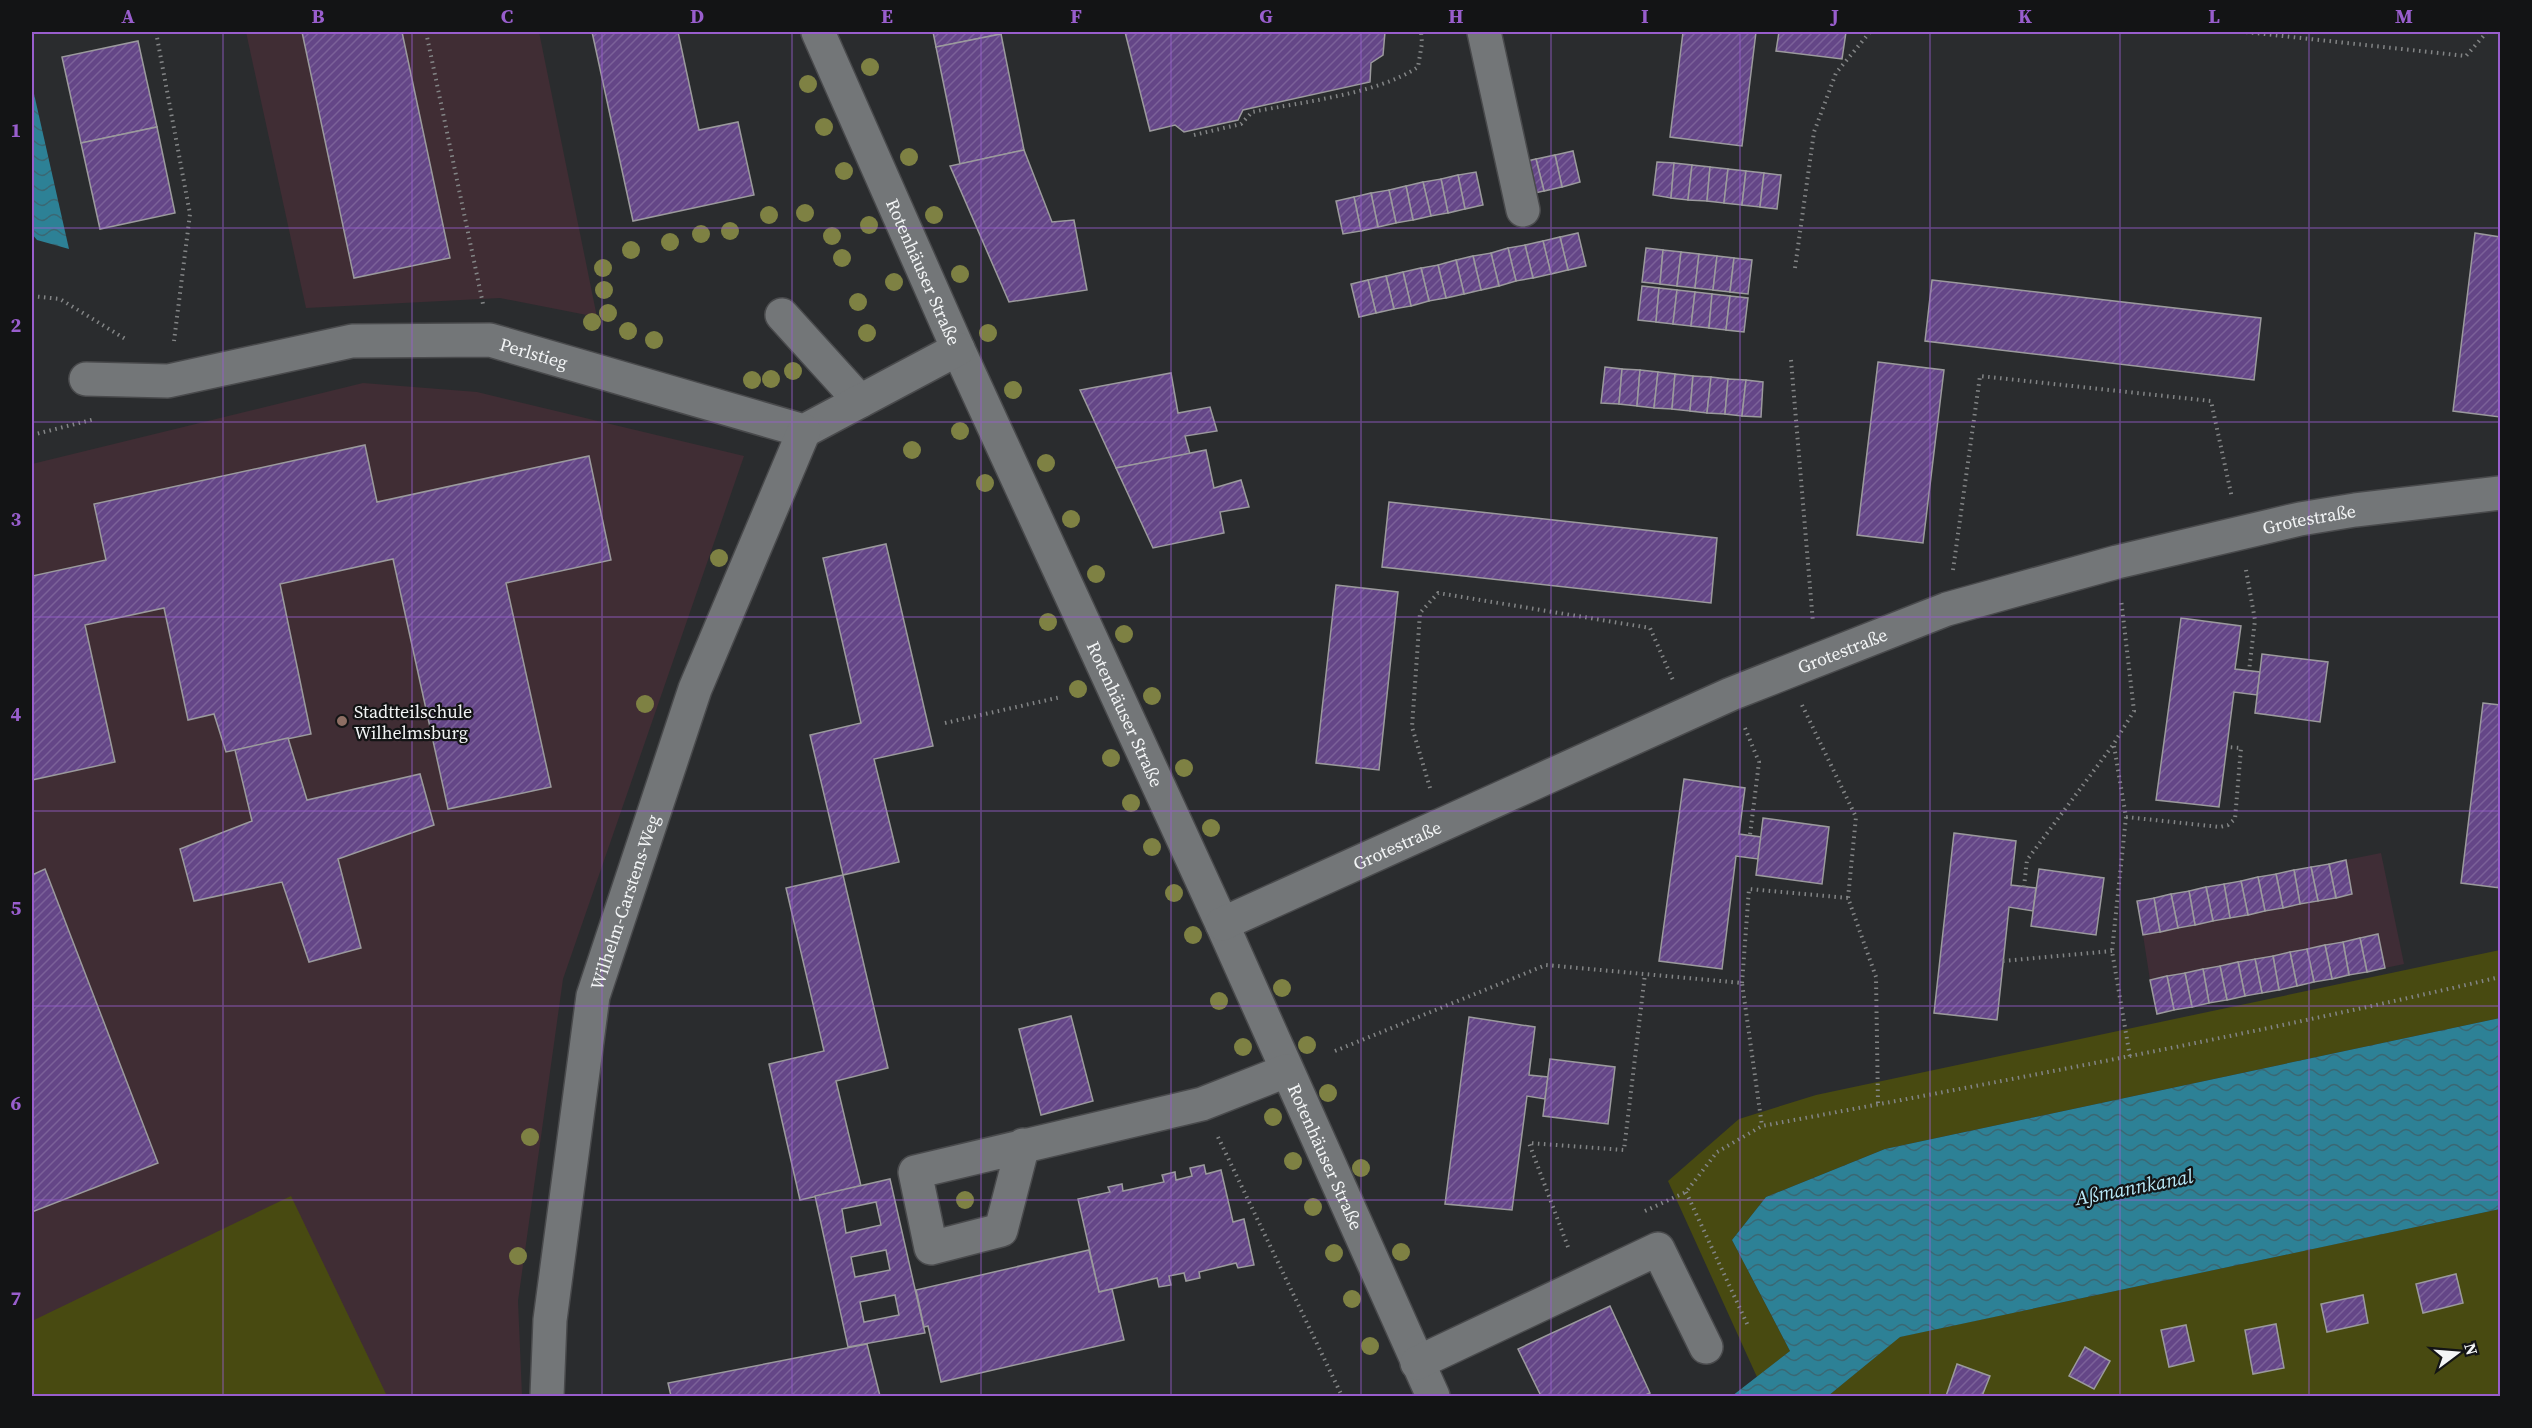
<svg xmlns="http://www.w3.org/2000/svg" width="2532" height="1428" viewBox="0 0 2532 1428" font-family="'Source Serif 4',serif">
<style>
.industrial{fill:#3f2d36}
.education{fill:#402d34}
.green{fill:#484a11}
.water{fill:url(#water-waves)}
.building{fill:url(#building-hatch);stroke:#9b9a9d;stroke-width:1.5;fill-rule:evenodd}
.lines{fill:none;stroke-linecap:round;stroke-linejoin:round}
.minor-casing{stroke:#494a4c;stroke-width:36}
.path{stroke:#838586;stroke-width:4;stroke-dasharray:1.5 4.5;stroke-linecap:butt}
.minor{stroke:#737678;stroke-width:33}
.tree{fill:#7e8143}
.grid{fill:none;stroke:#995ecd;stroke-width:1.5;stroke-opacity:0.55}
.education-dot{fill:#8d6e63;stroke:#131415;stroke-width:2}
.labels{text-anchor:middle;dominant-baseline:central;stroke-width:4.5;stroke-linejoin:round;paint-order:stroke}
.street-label{font-size:18px;fill:#f3f5f6;stroke:#131415}
.poi-label{font-size:18px;fill:#f3f5f6;stroke:#131415;text-anchor:start}
.water-label{font-size:20px;font-style:italic;fill:#b8e9f8;stroke:#131415}
.neatline{fill:none;stroke:#995ecd;stroke-width:2}
.grid-label{font-size:20px;text-anchor:middle;font-weight:bold;fill:#995ecd}
</style>
<defs>
<pattern id="water-waves" width="16" height="10" patternUnits="userSpaceOnUse" patternTransform="scale(1.5)"><rect width="16" height="10" fill="#2d8196"/><path d="M0 5q4-4 8 0t8 0" fill="none" stroke="#3a6874"/></pattern>
<pattern id="building-hatch" width="6" height="6" patternUnits="userSpaceOnUse" patternTransform="scale(1.5)"><rect width="6" height="6" fill="#644687"/><path d="M-1 1l2-2M0 6l6-6M5 7l2-2" fill="none" stroke="#7b6199"/></pattern>
</defs>
<rect width="100%" height="100%" fill="#2a2c2e"/>
<polygon class="industrial" points="2381,853 2404,964 2385,968 2377,935 2150,980 2143,935 2352,894 2346,860"/>
<g class="education">
<polygon points="246,32 539,32 597,317 500,298 306,308"/>
<polygon points="363,383 477,392 744,456 563,979 518,1301 522,1396 32,1396 32,464"/>
</g>
<g class="green">
<polygon points="2500,950 2500,1018 1885,1149 1766,1197 1732,1240 1790,1351 1757,1377 1668,1181 1739,1119 1816,1095"/>
<polygon points="291,1196 387,1396 32,1396 32,1321"/>
<polygon points="2500,1209 2500,1396 1828,1396 1899,1337"/>
</g>
<g class="water">
<polygon points="32,85 69,249 37,240 32,234"/>
<polygon points="2500,1018 2500,1209 1900,1337 1828,1396 1732,1396 1790,1351 1732,1240 1766,1197 1885,1149"/>
</g>
<g class="building">
<polygon points="302,32 402,32 450,258 354,278"/>
<polygon points="592,32 678,32 699,130 738,122 754,195 633,221"/>
<polygon points="933,32 1000,32 1001,34 936,47"/>
<polygon points="1125,32 1385,32 1383,55 1371,63 1370,82 1243,110 1238,120 1184,132 1175,125 1150,131"/>
<polygon points="1683,32 1756,32 1742,146 1670,137"/>
<polygon points="1779,32 1846,32 1842,59 1776,51"/>
<polygon points="1001,34 1024,150 960,164 936,47"/>
<polygon points="138,41 157,127 81,143 62,57"/>
<polygon points="157,127 175,213 100,229 81,143"/>
<polygon points="1024,150 1052,222 1074,220 1087,290 1009,302 950,166"/>
<polygon points="1573,151 1580,182 1562,187 1555,155"/>
<polygon points="1555,155 1562,187 1544,191 1536,159"/>
<polygon points="1536,159 1544,191 1525,195 1518,163"/>
<polygon points="1657,162 1674,163 1671,198 1653,195"/>
<polygon points="1674,163 1692,165 1688,200 1671,198"/>
<polygon points="1692,165 1710,167 1707,201 1688,200"/>
<polygon points="1710,167 1728,169 1724,203 1707,201"/>
<polygon points="1728,169 1746,171 1742,205 1724,203"/>
<polygon points="1746,171 1764,173 1760,207 1742,205"/>
<polygon points="1476,172 1483,205 1465,209 1458,175"/>
<polygon points="1764,173 1781,175 1777,209 1760,207"/>
<polygon points="1458,175 1465,209 1448,213 1441,179"/>
<polygon points="1441,179 1448,213 1431,216 1423,182"/>
<polygon points="1423,182 1431,216 1413,220 1406,186"/>
<polygon points="1406,186 1413,220 1396,223 1389,190"/>
<polygon points="1389,190 1396,223 1378,227 1371,193"/>
<polygon points="1371,193 1378,227 1361,231 1354,197"/>
<polygon points="1354,197 1361,231 1343,234 1336,201"/>
<polygon points="1578,233 1586,266 1568,270 1560,237"/>
<polygon points="2475,233 2500,237 2500,417 2453,411"/>
<polygon points="1560,237 1568,270 1551,274 1543,241"/>
<polygon points="1543,241 1551,274 1533,278 1525,245"/>
<polygon points="1525,245 1533,278 1516,281 1508,248"/>
<polygon points="1508,248 1516,281 1499,286 1491,253"/>
<polygon points="1646,248 1663,250 1660,284 1642,282"/>
<polygon points="1663,250 1681,252 1677,286 1660,284"/>
<polygon points="1681,252 1699,254 1695,288 1677,286"/>
<polygon points="1491,253 1499,286 1481,290 1473,256"/>
<polygon points="1699,254 1717,256 1713,290 1695,288"/>
<polygon points="1473,256 1481,290 1464,294 1456,260"/>
<polygon points="1717,256 1734,258 1730,292 1713,290"/>
<polygon points="1734,258 1752,260 1748,294 1730,292"/>
<polygon points="1456,260 1464,294 1446,298 1438,265"/>
<polygon points="1438,265 1446,298 1429,301 1421,268"/>
<polygon points="1421,268 1429,301 1411,306 1403,272"/>
<polygon points="1403,272 1411,306 1394,309 1386,276"/>
<polygon points="1386,276 1394,309 1376,313 1368,280"/>
<polygon points="1368,280 1376,313 1359,317 1351,284"/>
<polygon points="1932,280 2261,318 2254,380 1925,341"/>
<polygon points="1642,286 1659,288 1656,322 1638,320"/>
<polygon points="1659,288 1677,290 1673,324 1656,322"/>
<polygon points="1677,290 1695,292 1691,326 1673,324"/>
<polygon points="1695,292 1712,294 1709,328 1691,326"/>
<polygon points="1712,294 1730,296 1726,330 1709,328"/>
<polygon points="1730,296 1748,298 1744,332 1726,330"/>
<polygon points="1878,362 1944,370 1923,543 1857,535"/>
<polygon points="1605,367 1622,369 1619,404 1601,403"/>
<polygon points="1622,369 1640,370 1637,406 1619,404"/>
<polygon points="1640,370 1658,372 1654,408 1637,406"/>
<polygon points="1658,372 1675,374 1672,409 1654,408"/>
<polygon points="1171,373 1178,413 1210,407 1217,431 1185,436 1190,454 1116,468 1080,390"/>
<polygon points="1675,374 1693,376 1690,411 1672,409"/>
<polygon points="1693,376 1711,377 1707,413 1690,411"/>
<polygon points="1711,377 1728,379 1725,414 1707,413"/>
<polygon points="1728,379 1746,380 1742,416 1725,414"/>
<polygon points="1746,380 1763,382 1761,417 1742,416"/>
<polygon points="365,445 377,502 589,456 611,560 506,583 551,787 448,809 393,559 280,584 311,734 226,752 214,714 188,720 164,608 85,625 115,762 32,780 32,576 106,560 94,504"/>
<polygon points="1206,450 1214,488 1241,480 1249,507 1220,512 1224,533 1153,548 1116,468"/>
<polygon points="1389,502 1717,538 1711,603 1382,567"/>
<polygon points="886,544 933,746 874,759 899,862 843,875 810,735 861,723 823,558"/>
<polygon points="1336,585 1398,592 1379,770 1316,763"/>
<polygon points="2181,618 2241,626 2235,669 2260,672 2257,695 2234,692 2219,807 2156,800"/>
<polygon points="2262,654 2328,662 2320,722 2255,713"/>
<polygon points="2483,703 2500,705 2500,888 2461,883"/>
<polygon points="288,738 307,800 420,774 434,825 338,859 361,948 309,962 282,882 194,901 180,849 252,821 235,750"/>
<polygon points="1684,779 1745,788 1739,834 1761,837 1758,859 1736,856 1722,969 1659,961"/>
<polygon points="1763,818 1829,827 1822,884 1756,875"/>
<polygon points="1954,833 2016,841 2011,885 2036,888 2033,911 2009,907 1997,1020 1934,1013"/>
<polygon points="2346,860 2352,894 2336,898 2329,864"/>
<polygon points="2329,864 2336,898 2318,901 2311,867"/>
<polygon points="2311,867 2318,901 2300,904 2294,870"/>
<polygon points="45,869 158,1163 32,1212 32,875"/>
<polygon points="2039,869 2104,878 2096,935 2031,926"/>
<polygon points="2294,870 2300,904 2283,908 2276,874"/>
<polygon points="2276,874 2283,908 2265,911 2258,877"/>
<polygon points="843,875 888,1068 836,1081 861,1186 800,1200 769,1064 824,1051 786,888"/>
<polygon points="2258,877 2265,911 2248,915 2241,881"/>
<polygon points="2241,881 2248,915 2230,918 2224,884"/>
<polygon points="2224,884 2230,918 2213,921 2206,887"/>
<polygon points="2206,887 2213,921 2195,925 2189,891"/>
<polygon points="2189,891 2195,925 2178,928 2171,894"/>
<polygon points="2171,894 2178,928 2160,932 2154,898"/>
<polygon points="2154,898 2160,932 2143,935 2137,901"/>
<polygon points="2378,934 2385,968 2367,972 2360,938"/>
<polygon points="2360,938 2367,972 2349,975 2343,942"/>
<polygon points="2343,942 2349,975 2332,979 2325,945"/>
<polygon points="2325,945 2332,979 2314,982 2307,949"/>
<polygon points="2307,949 2314,982 2297,986 2290,952"/>
<polygon points="2290,952 2297,986 2279,990 2273,956"/>
<polygon points="2273,956 2279,990 2262,993 2255,959"/>
<polygon points="2255,959 2262,993 2245,996 2238,962"/>
<polygon points="2238,962 2245,996 2227,1000 2220,966"/>
<polygon points="2220,966 2227,1000 2209,1003 2203,969"/>
<polygon points="2203,969 2209,1003 2192,1007 2185,973"/>
<polygon points="2185,973 2192,1007 2174,1010 2167,976"/>
<polygon points="2167,976 2174,1010 2157,1014 2150,980"/>
<polygon points="1071,1016 1093,1101 1041,1115 1019,1029"/>
<polygon points="1469,1017 1535,1027 1529,1075 1548,1077 1545,1099 1527,1096 1512,1210 1445,1204"/>
<polygon points="1550,1059 1615,1067 1608,1124 1543,1116"/>
<polygon points="1204,1165 1206,1174 1221,1170 1233,1222 1244,1219 1254,1265 1238,1268 1236,1263 1199,1272 1200,1278 1186,1281 1184,1273 1169,1276 1171,1285 1159,1287 1157,1278 1099,1292 1078,1199 1110,1192 1108,1187 1122,1184 1123,1191 1164,1182 1162,1175 1175,1172 1176,1180 1192,1176 1190,1168"/>
<path d="M890 1179 925 1333 848 1347 815 1196ZM876 1202 881 1225 846 1233 842 1209ZM886 1250 890 1270 855 1277 851 1257ZM895 1295 899 1315 864 1322 860 1302Z"/>
<polygon points="1089,1250 1099,1292 1112,1289 1124,1340 941,1382 928,1326 924,1327 916,1290"/>
<polygon points="2456,1274 2463,1303 2423,1313 2416,1284"/>
<polygon points="2363,1295 2368,1323 2327,1332 2321,1304"/>
<polygon points="1610,1306 1650,1393 1643,1396 1541,1396 1518,1349"/>
<polygon points="2276,1324 2284,1368 2253,1374 2245,1330"/>
<polygon points="2186,1325 2194,1361 2169,1367 2161,1330"/>
<polygon points="867,1344 880,1396 671,1396 668,1383"/>
<polygon points="2085,1347 2110,1361 2094,1389 2069,1376"/>
<polygon points="1957,1364 1990,1376 1982,1396 1946,1396"/>
</g>
<g class="lines">
<defs>
<g id="minor">
<path id="s1" d="M818 32 958 349 1222 924 1433 1396"/>
<polyline points="1484,32 1523,210"/>
<polyline points="782,315 860,401"/>
<path id="s2" d="M86 379 168 381 352 341 490 340 804 431 958 349"/>
<path id="s3" d="M1222 924 1731 694 1947 609 2117 562 2300 519 2355 510 2500 493"/>
<polyline points="1023,1145 1001,1230 931,1248 915,1172 1202,1104 1286,1071"/>
<polyline points="1417,1363 1658,1249 1706,1347"/>
<path id="s4" d="M547 1396 550 1320 593 996 695 689 804 431"/>
</g>
</defs>
<use href="#minor" class="minor-casing"/>
<g class="path">
<polyline points="156,32 190,214 174,341"/>
<polyline points="426,32 483,304"/>
<polyline points="2246,32 2466,56 2487,32"/>
<path d="M1194 135 1241 124 1252 112C1301 102 1378 94 1418 67L1422 43 1421 32"/>
<polyline points="1795,268 1814,132 1836,73 1870,32"/>
<polyline points="32,296 60,299 127,340"/>
<polyline points="1791,360 1813,623"/>
<polyline points="32,435 95,419"/>
<polyline points="1953,570 1980,376 2211,401 2232,498"/>
<polyline points="2246,570 2255,620 2249,671"/>
<polyline points="1802,705 1856,817 1848,898 1876,977 1878,1104"/>
<polyline points="945,723 1061,697"/>
<polyline points="1745,728 1759,762 1750,835"/>
<polyline points="2114,746 2126,817 2112,951 2130,1057"/>
<polyline points="1430,788 1412,727 1420,613 1438,593 1650,628 1673,680"/>
<polyline points="2126,817 2220,827 2228,825 2235,819 2241,748 2227,747"/>
<polyline points="2024,887 2027,860 2113,745 2134,711 2121,599"/>
<polyline points="2003,961 2112,951"/>
<polyline points="1742,983 1749,889 1848,898"/>
<polyline points="1335,1051 1546,965 1742,983 1762,1126"/>
<polyline points="1218,1137 1342,1396"/>
<polyline points="1686,1192 1749,1328"/>
<path d="M1645 1211 1686 1192 1717 1152 1762 1126C2009 1080 2256 1034 2500 977"/>
<polyline points="1568,1247 1529,1143 1624,1150 1645,974"/>
</g>
<use href="#minor" class="minor"/>
</g>
<g class="tree">
<circle cx="870" cy="67" r="9"/>
<circle cx="808" cy="84" r="9"/>
<circle cx="824" cy="127" r="9"/>
<circle cx="909" cy="157" r="9"/>
<circle cx="844" cy="171" r="9"/>
<circle cx="805" cy="213" r="9"/>
<circle cx="769" cy="215" r="9"/>
<circle cx="934" cy="215" r="9"/>
<circle cx="869" cy="225" r="9"/>
<circle cx="730" cy="231" r="9"/>
<circle cx="701" cy="234" r="9"/>
<circle cx="832" cy="236" r="9"/>
<circle cx="670" cy="242" r="9"/>
<circle cx="631" cy="250" r="9"/>
<circle cx="842" cy="258" r="9"/>
<circle cx="603" cy="268" r="9"/>
<circle cx="960" cy="274" r="9"/>
<circle cx="894" cy="282" r="9"/>
<circle cx="604" cy="290" r="9"/>
<circle cx="858" cy="302" r="9"/>
<circle cx="608" cy="313" r="9"/>
<circle cx="592" cy="322" r="9"/>
<circle cx="628" cy="331" r="9"/>
<circle cx="867" cy="333" r="9"/>
<circle cx="988" cy="333" r="9"/>
<circle cx="654" cy="340" r="9"/>
<circle cx="793" cy="371" r="9"/>
<circle cx="771" cy="379" r="9"/>
<circle cx="752" cy="380" r="9"/>
<circle cx="1013" cy="390" r="9"/>
<circle cx="960" cy="431" r="9"/>
<circle cx="912" cy="450" r="9"/>
<circle cx="1046" cy="463" r="9"/>
<circle cx="985" cy="483" r="9"/>
<circle cx="1071" cy="519" r="9"/>
<circle cx="719" cy="558" r="9"/>
<circle cx="1096" cy="574" r="9"/>
<circle cx="1048" cy="622" r="9"/>
<circle cx="1124" cy="634" r="9"/>
<circle cx="1078" cy="689" r="9"/>
<circle cx="1152" cy="696" r="9"/>
<circle cx="645" cy="704" r="9"/>
<circle cx="1111" cy="758" r="9"/>
<circle cx="1184" cy="768" r="9"/>
<circle cx="1131" cy="803" r="9"/>
<circle cx="1211" cy="828" r="9"/>
<circle cx="1152" cy="847" r="9"/>
<circle cx="1174" cy="893" r="9"/>
<circle cx="1193" cy="935" r="9"/>
<circle cx="1282" cy="988" r="9"/>
<circle cx="1219" cy="1001" r="9"/>
<circle cx="1307" cy="1045" r="9"/>
<circle cx="1243" cy="1047" r="9"/>
<circle cx="1328" cy="1093" r="9"/>
<circle cx="1273" cy="1117" r="9"/>
<circle cx="530" cy="1137" r="9"/>
<circle cx="1293" cy="1161" r="9"/>
<circle cx="1361" cy="1168" r="9"/>
<circle cx="965" cy="1200" r="9"/>
<circle cx="1313" cy="1207" r="9"/>
<circle cx="1401" cy="1252" r="9"/>
<circle cx="1334" cy="1253" r="9"/>
<circle cx="518" cy="1256" r="9"/>
<circle cx="1352" cy="1299" r="9"/>
<circle cx="1370" cy="1346" r="9"/>
</g>
<path class="grid" d="M223 32V1396M412 32V1396M602 32V1396M792 32V1396M981 32V1396M1171 32V1396M1361 32V1396M1551 32V1396M1740 32V1396M1930 32V1396M2120 32V1396M2309 32V1396M32 228H2500M32 422H2500M32 617H2500M32 811H2500M32 1006H2500M32 1200H2500"/>
<circle class="education-dot" cx="342" cy="721" r="6"/>
<g class="labels">
<g class="street-label">
<text stroke="none"><textPath href="#s1" startOffset="262">Rotenhäuser Straße</textPath></text>
<text stroke="none"><textPath href="#s2" startOffset="454">Perlstieg</textPath></text>
<text stroke="none"><textPath href="#s3" startOffset="1164">Grotestraße</textPath></text>
<text stroke="none"><textPath href="#s3" startOffset="678">Grotestraße</textPath></text>
<text stroke="none"><textPath href="#s1" startOffset="748">Rotenhäuser Straße</textPath></text>
<text stroke="none"><textPath href="#s3" startOffset="192">Grotestraße</textPath></text>
<text stroke="none"><textPath href="#s4" startOffset="502">Wilhelm-Carstens-Weg</textPath></text>
<text stroke="none"><textPath href="#s1" startOffset="1234">Rotenhäuser Straße</textPath></text>
</g>
<g class="poi-label">
<text x="354" y="711">Stadtteilschule<tspan x="354" dy="21">Wilhelmsburg</tspan></text>
</g>
<g class="water-label">
<text transform="translate(2134 1187) rotate(-11)">Aßmannkanal</text>
</g>
</g>
<rect width="2532" height="1428" fill="none" stroke="#131415" stroke-width="66"/>
<g transform="translate(2457 1353) rotate(74)" stroke="#131415" stroke-width="4.5" paint-order="stroke">
<path d="M0-4.5L10 22L0 15L-10 22Z" fill="#f3f5f6"/>
<text y="-9" font-size="16" font-weight="bold" text-anchor="middle" fill="#f3f5f6">N</text>
</g>
<rect x="33" y="33" width="2466" height="1362" class="neatline"/>
<g class="grid-label">
<text x="128" y="23">A</text>
<text x="318" y="23">B</text>
<text x="507" y="23">C</text>
<text x="697" y="23">D</text>
<text x="887" y="23">E</text>
<text x="1076" y="23">F</text>
<text x="1266" y="23">G</text>
<text x="1456" y="23">H</text>
<text x="1645" y="23">I</text>
<text x="1835" y="23">J</text>
<text x="2025" y="23">K</text>
<text x="2214" y="23">L</text>
<text x="2404" y="23">M</text>
<text x="16" y="137">1</text>
<text x="16" y="332">2</text>
<text x="16" y="526">3</text>
<text x="16" y="721">4</text>
<text x="16" y="915">5</text>
<text x="16" y="1110">6</text>
<text x="16" y="1305">7</text>
</g>
</svg>
